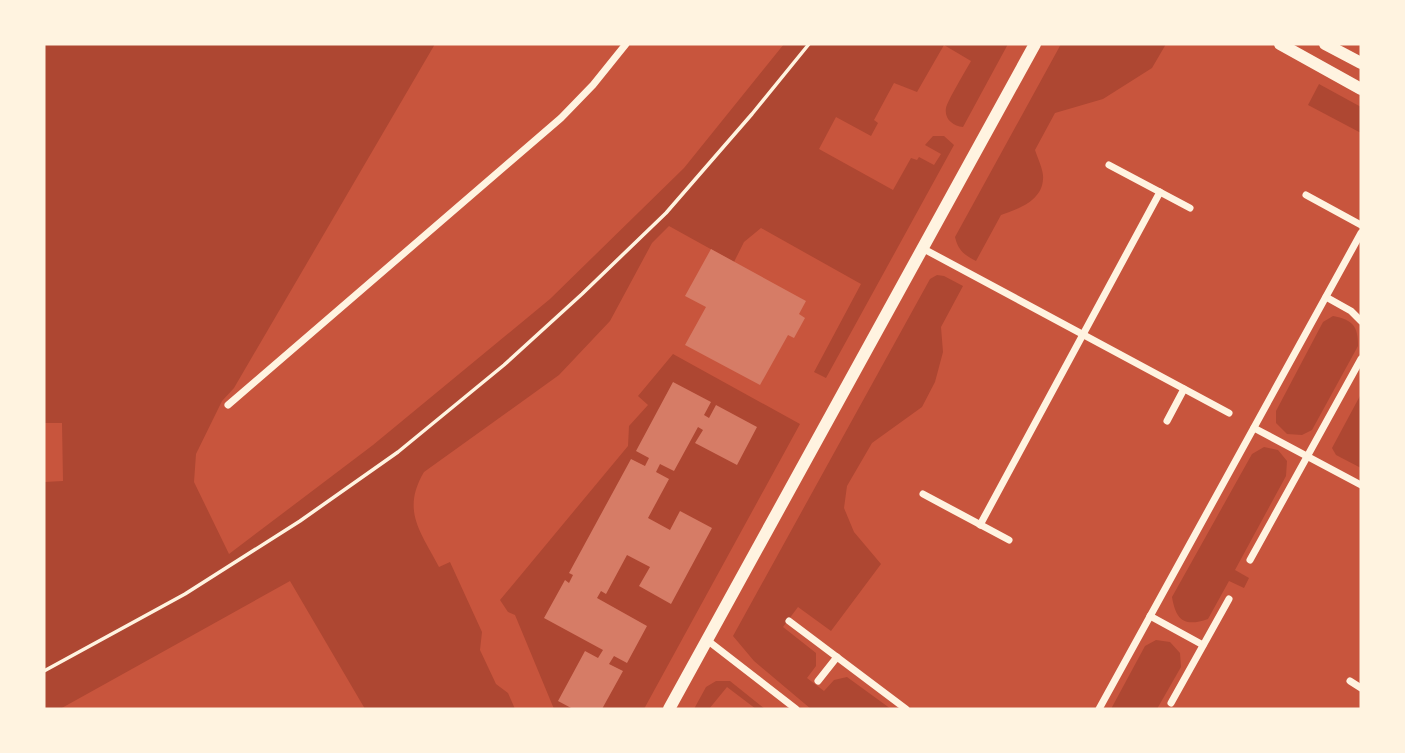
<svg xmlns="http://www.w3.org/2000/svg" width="1405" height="753" viewBox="0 0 1405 753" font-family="'Times New Roman',serif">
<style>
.green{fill:#ae4732}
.building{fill:#d67c66}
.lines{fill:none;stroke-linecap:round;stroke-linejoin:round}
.path{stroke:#fff3e0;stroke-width:3.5}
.minor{stroke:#fff3e0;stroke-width:7}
.tertiary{stroke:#fff3e0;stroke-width:12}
</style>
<rect width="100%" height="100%" fill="#c8553d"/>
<g class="green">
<path d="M44 44H435L234 388 222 401 196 454 194 482 229 554 373 445 550 299 684 168 784 44H1008L963 127C953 126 944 119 946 108 948 100 966 70 971 61L944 45 917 92 894 83 874 120 878 123 871 136 836 117 819 149 893 190 911 158 917 160 919 157 934 165 941 154 925 145 933 136H944L954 145 826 378 814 372 861 284 761 228 744 242 734 262 669 226 652 243 610 321 559 375 424 472C401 511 421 532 439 567L450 562 482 632 480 650 496 684 508 693 515 709H365L290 581 60 709H44V482L63 481 62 423H44Z"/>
<path d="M1061 44H1166L1152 68 1103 99 1055 113 1035 150C1038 159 1044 171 1043 179 1042 201 1018 209 1001 215L976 261C964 255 958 250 955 237Z"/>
<polygon points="1319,84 1361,107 1361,133 1308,105"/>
<polygon points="937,275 944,276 963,286 941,327 943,352 935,382 922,407 872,443 847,486 844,508 854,532 881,564 831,631 798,607 783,627 816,653 816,666 807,678 824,691 834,680 847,677 891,709 811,709 754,661 733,636 930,279"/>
<path d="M1333 316C1353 320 1358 326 1358 346L1312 430 1302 435 1287 434 1276 423V411L1323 322Z"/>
<polygon points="673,354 800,424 644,709 554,709 515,615 508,612 500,600 628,446 629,426 648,405 638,396"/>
<polygon points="1361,394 1361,468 1336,455 1332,448"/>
<path d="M1264 447 1278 450 1287 461 1286 476 1235 570 1249 578 1244 588 1229 581 1208 619C1185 627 1176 621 1172 597L1252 454Z"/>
<polygon points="1156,640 1170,642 1180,653 1181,667 1157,709 1111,709 1145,646"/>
<polygon points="716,681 730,681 765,709 756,709 727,687 709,709 694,709 706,687"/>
</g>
<g class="building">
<polygon points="711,249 806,301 799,314 805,318 794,338 788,335 760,385 685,345 706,307 685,296"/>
<polygon points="673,382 711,402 704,415 709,418 716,405 757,427 737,465 695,443 703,430 698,427 674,471 660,464 656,472 669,479 648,518 670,530 680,511 712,528 671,604 639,586 650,567 627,555 606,594 601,591 597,598 647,626 627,663 614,656 609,664 623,671 602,709 573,709 558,701 585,651 598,658 603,650 544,618 565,580 569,583 573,575 569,573 631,459 645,466 649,458 636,451"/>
</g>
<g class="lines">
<polyline class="path" points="44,671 185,594 300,521 398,452 504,365 582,294 666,213 752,114 809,44"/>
<g class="minor">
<polyline points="1109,165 1190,208"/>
<polyline points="1306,195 1361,225"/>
<polyline points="922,248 1229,413"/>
<polyline points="1326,297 1351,311 1361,321"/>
<polyline points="228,405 561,118 593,85 626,44"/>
<polyline points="1167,421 1184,389"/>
<polyline points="1254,428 1361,485"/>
<polyline points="923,494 1009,540"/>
<polyline points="980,525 1160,192"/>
<polyline points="1250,560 1361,359"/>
<polyline points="1150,616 1203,645"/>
<polyline points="789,621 906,709"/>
<polyline points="707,640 796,709"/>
<polyline points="818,681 837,657"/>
<polyline points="1350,681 1361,688"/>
<polyline points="1171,703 1229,599"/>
<polyline points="1099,709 1361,233"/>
</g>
<g class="tertiary">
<polyline points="1280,44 1361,89"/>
<polyline points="1325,44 1361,63"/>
<polyline points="669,709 1035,44"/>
</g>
</g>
<rect width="1405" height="753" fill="none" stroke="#fff3e0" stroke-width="91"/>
</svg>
